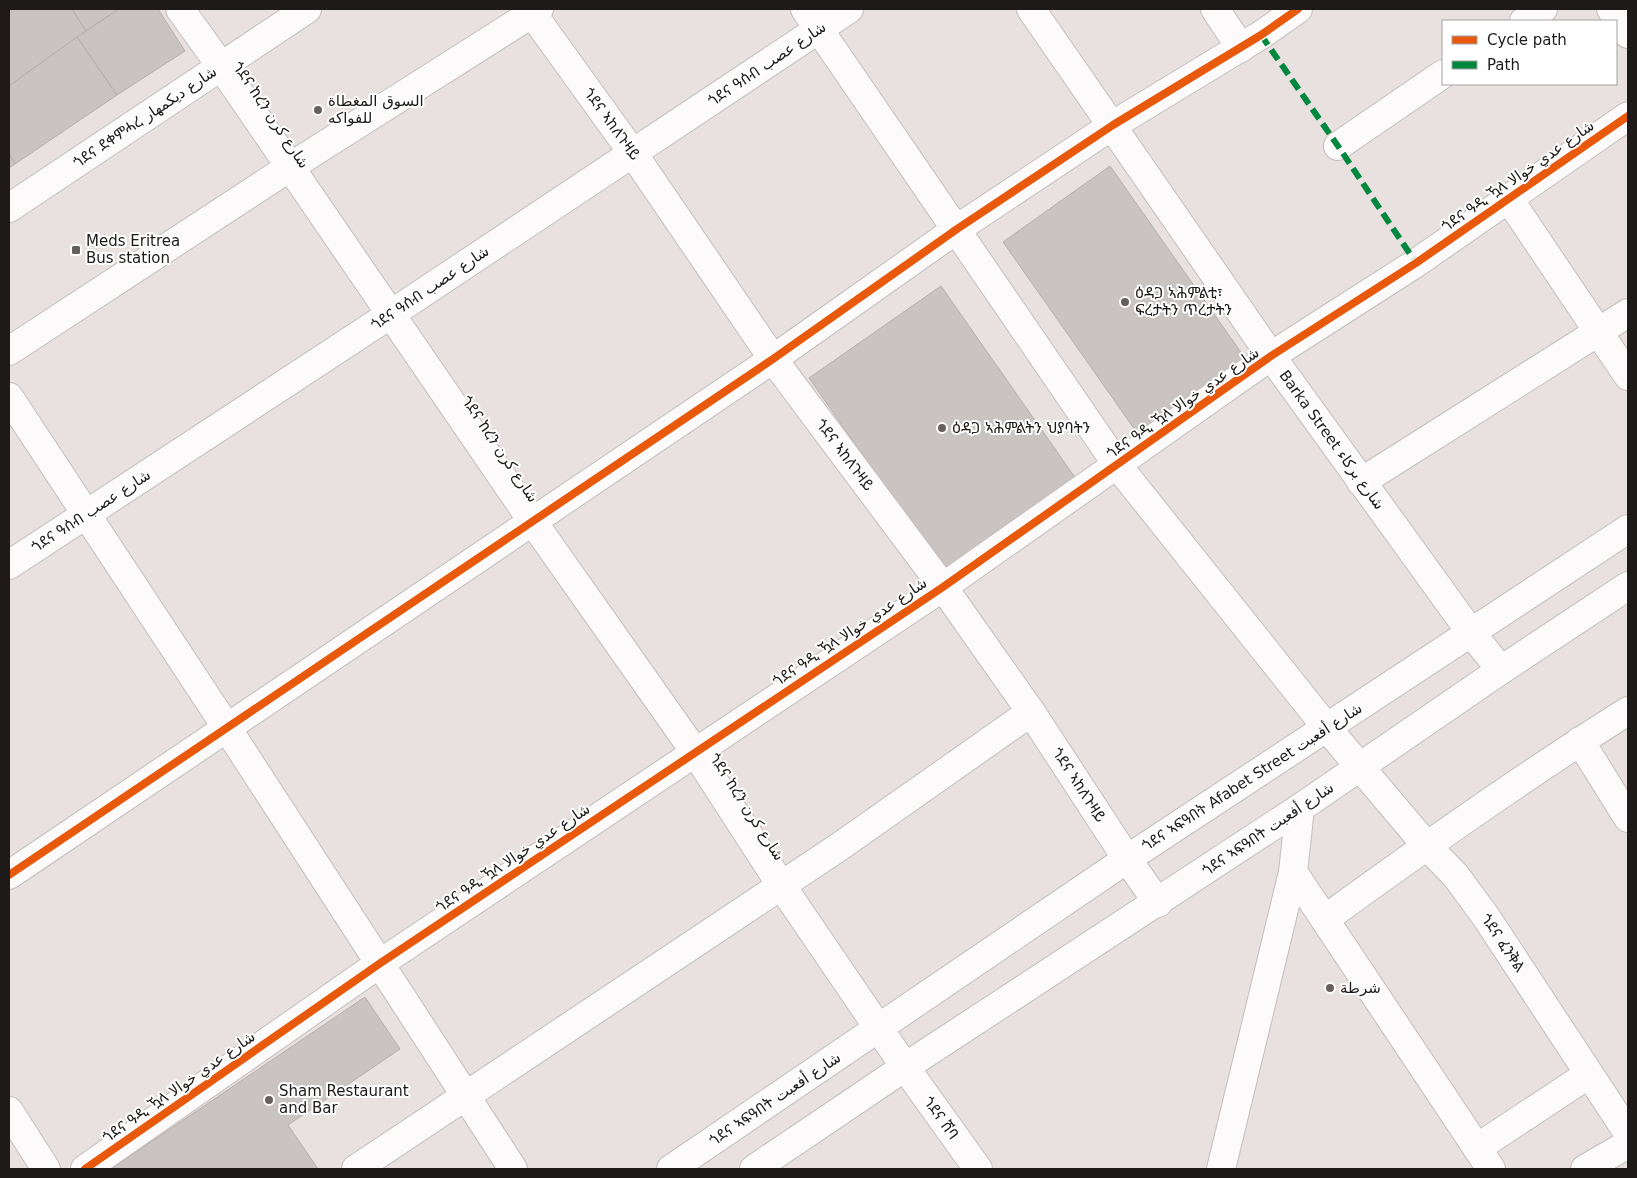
<svg xmlns="http://www.w3.org/2000/svg" width="1637" height="1178" viewBox="0 0 1637 1178" font-family="'DejaVu Sans',Cairo,'Noto Sans Ethiopic',sans-serif">
<style>
.building{fill:#c9c4c2;stroke:#b4afac}
.lines{fill:none;stroke-linecap:round;stroke-linejoin:round}
.minor-casing{stroke:#c3bebc;stroke-width:30}
.tertiary-casing{stroke:#c3bebc;stroke-width:30}
.trunk-casing{stroke:#c3bebc;stroke-width:30}
.minor{stroke:#fcfafa;stroke-width:28}
.tertiary{stroke:#fcfafa;stroke-width:28}
.trunk{stroke:#fcfafa;stroke-width:28}
.quiet{stroke:#00873e;stroke-width:6;stroke-dasharray:12 6;stroke-linecap:butt}
.cycleway-casing{stroke:#fff;stroke-width:11}
.cycleway{stroke:#e8590c;stroke-width:8}
.poi-dot{fill:#65605e;stroke:#fff;stroke-width:2}
.labels{text-anchor:middle;dominant-baseline:central;stroke-width:4;stroke-linejoin:round;paint-order:stroke}
.street-label{font-size:15px;fill:#1e1a19;stroke:#fff}
.poi-label{font-size:15px;fill:#1e1a19;stroke:#fff;text-anchor:start}
</style>
<rect width="100%" height="100%" fill="#e8e1df"/>
<g class="building">
<polygon points="14,9 72,9 86,31 9,86 9,12"/>
<polygon points="72,9 119,9 86,31"/>
<polygon points="119,9 158,9 185,51 117,95 77,37"/>
<polygon points="77,37 117,95 15,164 9,154 9,86"/>
<polygon points="9,154 15,164 9,168"/>
<polygon points="1110,166 1247,361 1140,437 1003,242"/>
<polygon points="941,286 1076,479 944,571 809,378"/>
<polygon points="365,997 400,1049 288,1125 318,1169 111,1169"/>
</g>
<g class="lines">
<defs>
<g id="minor">
<polyline points="529,9 632,152 773,359 943,587 1031,712 1127,859 1158,903"/>
<polyline points="805,9 1118,466 1327,728"/>
<polyline points="1031,9 1271,356 1472,634 1501,670"/>
<polyline points="1215,9 1241,48"/>
<polyline points="1611,9 1628,34"/>
<polyline points="1524,21 1543,9"/>
<polyline points="1338,146 1443,74"/>
<polyline points="1509,199 1628,376"/>
<polyline points="9,208 307,9"/>
<polyline points="9,351 290,167 539,9"/>
<polyline points="9,397 227,728 513,1169"/>
<polyline points="1361,482 1628,313"/>
<polyline points="9,565 391,314 849,9"/>
<polyline points="1580,741 1628,818"/>
<polyline points="1293,872 1491,1169"/>
<polyline points="9,875 773,359 957,229 1113,125 1261,35 1298,9"/>
<path d="M1325 919C1424 847 1524 776 1628 711"/>
<polyline points="9,1111 46,1169"/>
<polyline points="1477,1148 1589,1074"/>
<polyline points="85,1169 379,964 943,587 1271,356 1416,263 1628,116"/>
<polyline points="356,1169 839,847 1031,712"/>
<polyline points="1221,1169 1293,872 1300,808"/>
<polyline points="1585,1169 1628,1144"/>
</g>
<g id="tertiary">
<polyline points="180,9 221,66 533,522 695,752 781,885 905,1067 978,1169"/>
<polyline points="1327,728 1426,845 1456,876 1486,917 1628,1133"/>
</g>
<g id="trunk">
<polyline points="671,1169 1127,859 1628,529"/>
<polyline points="754,1169 905,1067 1300,808 1501,670 1628,586"/>
</g>
</defs>
<use href="#minor" class="minor-casing"/>
<use href="#tertiary" class="tertiary-casing"/>
<use href="#trunk" class="trunk-casing"/>
<use href="#minor" class="minor"/>
<use href="#tertiary" class="tertiary"/>
<use href="#trunk" class="trunk"/>
<polyline class="quiet" points="1261,35 1338,146 1416,263"/>
<defs>
<g id="cycleway">
<polyline points="9,875 773,359 957,229 1113,125 1261,35 1298,9"/>
<polyline points="85,1169 379,964 943,587 1271,356 1416,263 1628,116"/>
</g>
</defs>
<use href="#cycleway" class="cycleway-casing"/>
<use href="#cycleway" class="cycleway"/>
</g>
<g class="poi-dot">
<circle cx="318" cy="110" r="5"/>
<rect x="71" y="245" width="10" height="10" rx="2.5"/>
<circle cx="1125" cy="302" r="5"/>
<circle cx="942" cy="428" r="5"/>
<circle cx="1330" cy="988" r="5"/>
<circle cx="269" cy="1100" r="5"/>
</g>
<g class="labels">
<g class="street-label">
<text transform="translate(767 64) rotate(-34)">ጎደና ዓሰብ شارع عصب</text>
<text transform="translate(271 115) rotate(56)">ጎደና ከረን شارع كرن</text>
<text transform="translate(145 117) rotate(-34)">ጎደና ደቀምሓረ شارع ديكمهار</text>
<text transform="translate(612 124) rotate(54)">ጎደና ኣከለጉዛይ</text>
<text transform="translate(1518 176) rotate(-35)">ጎደና ዓዲ ዃላ شارع عدي خوالا</text>
<text transform="translate(430 288) rotate(-34)">ጎደና ዓሰብ شارع عصب</text>
<text transform="translate(1183 403) rotate(-35)">ጎደና ዓዲ ዃላ شارع عدي خوالا</text>
<text transform="translate(1332 440) rotate(54)">Barka Street شارع بركاء</text>
<text transform="translate(500 449) rotate(56)">ጎደና ከረን شارع كرن</text>
<text transform="translate(845 455) rotate(53)">ጎደና ኣከለጉዛይ</text>
<text transform="translate(91 511) rotate(-33)">ጎደና ዓሰብ شارع عصب</text>
<text transform="translate(850 632) rotate(-34)">ጎደና ዓዲ ዃላ شارع عدي خوالا</text>
<text transform="translate(1252 777) rotate(-33)">ጎደና ኣፍዓበት Afabet Street شارع أفعبت</text>
<text transform="translate(1079 785) rotate(57)">ጎደና ኣከለጉዛይ</text>
<text transform="translate(747 807) rotate(57)">ጎደና ከረን شارع كرن</text>
<text transform="translate(1268 829) rotate(-34)">ጎደና ኣፍዓበት شارع أفعبت</text>
<text transform="translate(513 858) rotate(-34)">ጎደና ዓዲ ዃላ شارع عدي خوالا</text>
<text transform="translate(1503 943) rotate(56)">ጎደና ፈንቅል</text>
<text transform="translate(179 1087) rotate(-35)">ጎደና ዓዲ ዃላ شارع عدي خوالا</text>
<text transform="translate(775 1099) rotate(-34)">ጎደና ኣፍዓበት شارع أفعبت</text>
<text transform="translate(941 1118) rotate(54)">ጎደና ሸባ</text>
</g>
<g class="poi-label">
<text x="328" y="101">السوق المغطاة<tspan x="328" dy="17">للفواكه</tspan></text>
<text x="86" y="241">Meds Eritrea<tspan x="86" dy="17">Bus station</tspan></text>
<text x="1135" y="293">ዕዳጋ ኣሕምልቲ፣<tspan x="1135" dy="17">ፍረታትን ጥረታትን</tspan></text>
<text x="952" y="428">ዕዳጋ ኣሕምልትን ህያባትን</text>
<text x="1340" y="988">شرطة</text>
<text x="279" y="1091">Sham Restaurant<tspan x="279" dy="17">and Bar</tspan></text>
</g>
</g>
<rect width="1637" height="1178" fill="none" stroke="#1e1a19" stroke-width="20"/>
<rect x="1442" y="20" width="175" height="65" fill="#ffffff" stroke="#a5a3a3"/>
<rect x="1452" y="36" width="25" height="8" fill="#e8590c" stroke="#a5a3a3"/>
<text x="1487" y="45" font-size="15" fill="#1e1a19">Cycle path</text>
<rect x="1452" y="61" width="25" height="8" fill="#00873e" stroke="#a5a3a3"/>
<text x="1487" y="70" font-size="15" fill="#1e1a19">Path</text>
</svg>
